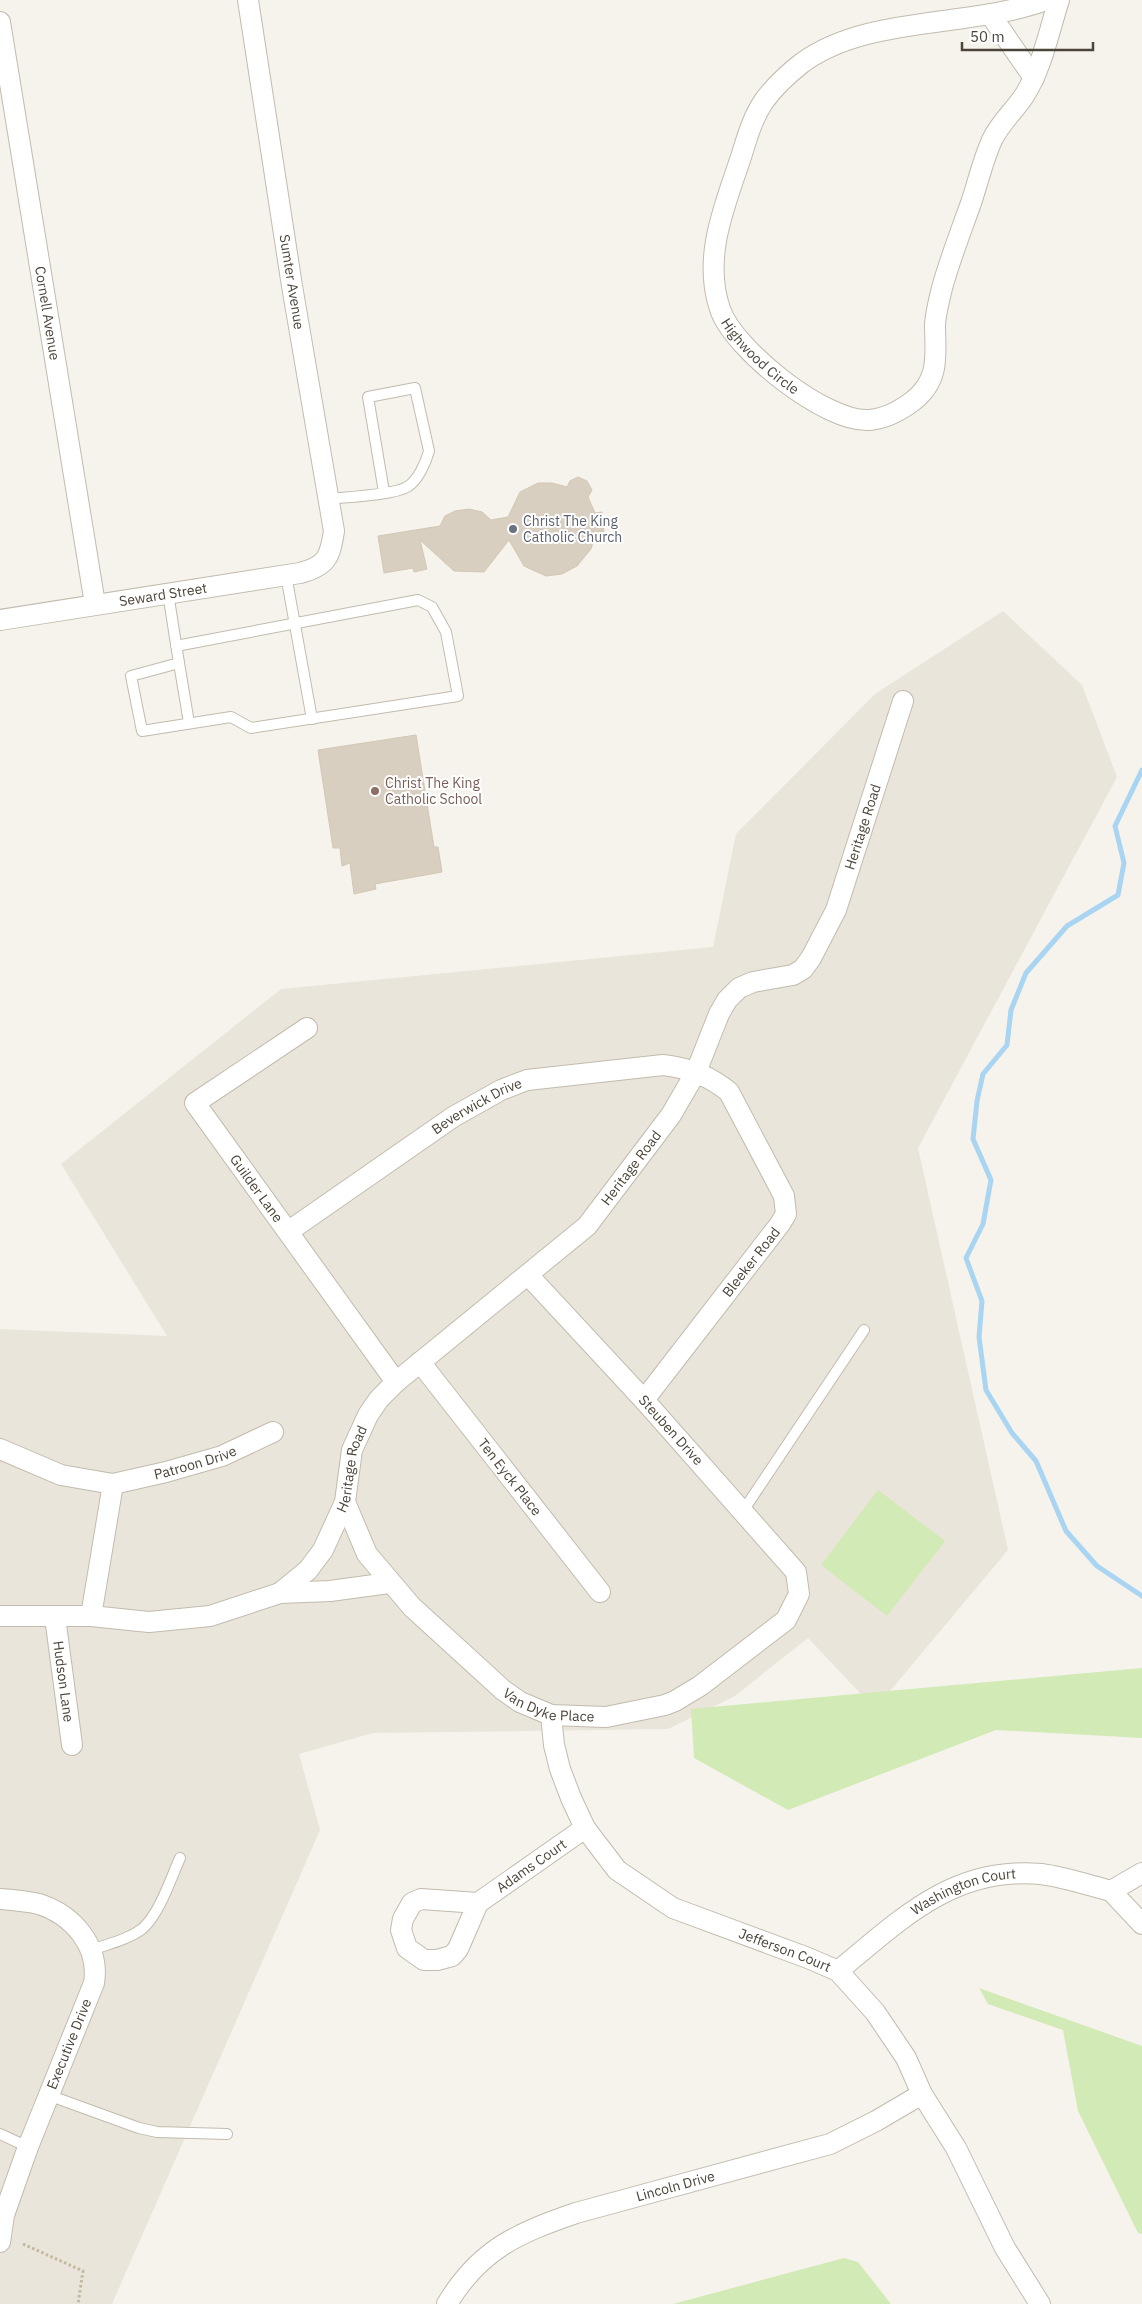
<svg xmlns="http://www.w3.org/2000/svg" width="1142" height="2304" viewBox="0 0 1142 2304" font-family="'IBM Plex Sans',sans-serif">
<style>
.residential{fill:#eae5da}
.green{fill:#d2eab5}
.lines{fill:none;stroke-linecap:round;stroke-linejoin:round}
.stream{stroke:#a9d4f2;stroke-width:5}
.building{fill:#d8cfc1;stroke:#d3c7b4}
.service-casing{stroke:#c2bbae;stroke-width:12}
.minor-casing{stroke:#c2bbae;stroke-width:22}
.path{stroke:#c4b79f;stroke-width:3;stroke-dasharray:2.5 2.5;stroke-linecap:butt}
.service{stroke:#fff;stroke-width:10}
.minor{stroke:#fff;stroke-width:20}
.worship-dot{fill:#6b7280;stroke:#fff;stroke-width:2}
.education-dot{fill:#8d6e63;stroke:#fff;stroke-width:2}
.labels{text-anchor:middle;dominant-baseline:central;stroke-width:4;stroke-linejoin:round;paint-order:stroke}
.street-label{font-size:14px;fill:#4b4439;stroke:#fff}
.worship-label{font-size:14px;fill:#5b616d;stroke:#fff;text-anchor:start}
.education-label{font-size:14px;fill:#785e54;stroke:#fff;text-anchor:start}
</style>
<rect width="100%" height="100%" fill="#f6f3ec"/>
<polygon class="residential" points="1003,611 1082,685 1117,777 918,1148 1008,1550 875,1709 808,1638 735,1696 668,1729 373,1733 299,1754 320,1830 112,2304 0,2304 0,1329 167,1336 61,1164 281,989 713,947 736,834 875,694"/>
<g class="green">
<polygon points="878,1490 945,1541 887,1616 821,1565"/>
<polygon points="1142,1668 1142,1738 996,1730 788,1810 694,1758 691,1709"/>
<polygon points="979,1988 1142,2046 1142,2234 1138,2233 1078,2111 1063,2030 988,2004"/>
<polygon points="844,2258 858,2262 891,2304 673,2304"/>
</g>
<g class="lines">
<polyline class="stream" points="1142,770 1115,826 1124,863 1118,895 1067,926 1026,973 1011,1010 1007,1045 983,1074 977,1101 973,1139 991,1180 983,1224 966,1258 982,1301 979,1337 986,1390 1012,1433 1036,1461 1066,1531 1097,1566 1142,1596"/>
</g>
<g class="building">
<polygon points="578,477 587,481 592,490 588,497 595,513 602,512 604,532 596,532 591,549 577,566 562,574 546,576 524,566 509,540 484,572 454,571 420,540 427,569 414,572 413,568 384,573 378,536 440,526 445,516 455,511 469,509 482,512 491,520 508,517 520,492 538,483 552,483 567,487 570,481"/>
<polygon points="416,735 434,847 438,847 442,872 375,884 376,889 354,894 350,863 342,866 340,848 333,848 318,750"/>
</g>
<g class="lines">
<defs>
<g id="service">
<path d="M328 499C346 497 394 495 407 487 418 481 426 462 429 451L415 388 368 397 384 492"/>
<polyline points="286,575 312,719"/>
<polyline points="168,593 179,663 131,676 142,731 231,717 251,728 458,696 446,632 432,607 418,600 176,646"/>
<polyline points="179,663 189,723"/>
<polyline points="743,1511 864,1330"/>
<path d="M91 1950C108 1944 127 1940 142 1929 159 1915 171 1878 180 1858"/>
<polyline points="48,2095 139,2128 157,2132 227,2134"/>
<polyline points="0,2134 28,2147"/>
</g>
<g id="minor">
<path id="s1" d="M1046 0C971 28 867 15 802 63 788 74 774 87 764 101 751 120 746 142 739 163 723 210 703 259 720 309 733 349 826 423 869 420 885 419 901 410 913 401 941 379 935 354 935 324 936 312 939 300 942 288 950 259 961 231 971 203 978 182 983 160 992 140 1000 123 1014 111 1024 96 1042 68 1049 31 1059 0"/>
<polyline points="990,14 1034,78"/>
<path id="s2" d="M0 22 95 604"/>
<path id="s3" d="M0 620 300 573C327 566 330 557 334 531L292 286 248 0"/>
<path id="s4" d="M307 1028 195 1103 396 1382"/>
<path id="s5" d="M289 1231 453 1117 501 1090 527 1080 663 1065C689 1068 710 1076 729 1092L784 1196 786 1214 780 1224 644 1400"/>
<path id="s6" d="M420 1362 600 1592"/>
<path id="s7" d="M0 1449 61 1475 113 1484 166 1472 222 1456 273 1432"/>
<path id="s8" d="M345 1502 367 1554 412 1607 503 1690 520 1702 551 1715 606 1717 665 1705 675 1701 700 1686 786 1620 799 1594 796 1572 644 1400 528 1275"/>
<path id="s9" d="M280 1593 308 1570 323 1550 345 1502 352 1450 368 1415 379 1399 396 1382 587 1226 671 1115 696 1072 719 1014 727 1000 739 988 753 982 793 975 803 969 811 958 836 910 903 701"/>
<polyline points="0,1616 91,1616 149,1622 210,1616 280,1593 330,1591 389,1583"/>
<polyline points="91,1616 113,1484"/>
<path id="s10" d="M55 1617 72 1745"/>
<path id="s11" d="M551 1715 554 1745 560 1769 571 1798 585 1828 617 1870 673 1908 808 1958 838 1971 875 2012 906 2058 922 2094 956 2148 1005 2248 1040 2304"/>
<polyline points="1142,1873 1111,1891 1142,1924"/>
<path d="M0 1899C13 1900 26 1901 39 1904 73 1915 100 1946 94 1983L28 2147 4 2215 0 2242"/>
<polygon points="421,1899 478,1903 458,1949 452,1956 437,1960 424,1960 407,1948 401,1930 403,1919 412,1903"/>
<path id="s12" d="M478 1903 585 1828"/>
<path id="s13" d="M838 1971C900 1920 953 1866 1041 1874 1064 1877 1088 1885 1111 1891"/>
<path id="s14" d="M447 2304C480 2249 518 2233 576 2213L830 2144 876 2121 922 2094"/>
</g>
</defs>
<use href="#service" class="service-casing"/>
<use href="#minor" class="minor-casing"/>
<polyline class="path" points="23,2244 83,2271 78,2304"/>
<use href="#service" class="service"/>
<use href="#minor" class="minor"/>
</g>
<circle class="worship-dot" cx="513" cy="529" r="5"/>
<circle class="education-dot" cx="375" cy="791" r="5"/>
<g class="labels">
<g class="street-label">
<text transform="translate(292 282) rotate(81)">Sumter Avenue</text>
<text stroke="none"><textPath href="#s2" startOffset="295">Cornell Avenue</textPath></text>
<text stroke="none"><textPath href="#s1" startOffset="588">Highwood Circle</textPath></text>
<text stroke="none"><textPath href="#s3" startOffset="165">Seward Street</textPath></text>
<text stroke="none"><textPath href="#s9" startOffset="1002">Heritage Road</textPath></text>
<text stroke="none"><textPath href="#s5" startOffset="226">Beverwick Drive</textPath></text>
<text stroke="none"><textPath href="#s9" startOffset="568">Heritage Road</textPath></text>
<text stroke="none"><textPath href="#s4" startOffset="240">Guilder Lane</textPath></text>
<text transform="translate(751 1262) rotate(-52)">Bleeker Road</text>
<text transform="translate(671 1430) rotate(48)">Steuben Drive</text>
<text stroke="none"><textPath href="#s7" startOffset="204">Patroon Drive</textPath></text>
<text stroke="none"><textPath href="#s9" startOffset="148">Heritage Road</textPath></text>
<text stroke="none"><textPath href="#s6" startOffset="146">Ten Eyck Place</textPath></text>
<text stroke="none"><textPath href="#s10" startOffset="65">Hudson Lane</textPath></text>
<text stroke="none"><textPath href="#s8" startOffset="299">Van Dyke Place</textPath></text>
<text stroke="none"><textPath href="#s12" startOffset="65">Adams Court</textPath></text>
<text stroke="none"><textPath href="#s13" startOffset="151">Washington Court</textPath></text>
<text stroke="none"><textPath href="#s11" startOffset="359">Jefferson Court</textPath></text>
<text transform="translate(69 2044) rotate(-68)">Executive Drive</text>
<text stroke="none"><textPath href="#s14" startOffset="265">Lincoln Drive</textPath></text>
</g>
<g class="worship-label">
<text x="523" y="521">Christ The King<tspan x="523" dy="16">Catholic Church</tspan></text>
</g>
<g class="education-label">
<text x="385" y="783">Christ The King<tspan x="385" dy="16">Catholic School</tspan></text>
</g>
</g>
<path d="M962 42v8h131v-8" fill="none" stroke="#4b4439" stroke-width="2.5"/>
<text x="970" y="42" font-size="15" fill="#4b4439" stroke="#ffffff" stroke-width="4" paint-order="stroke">50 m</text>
</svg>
